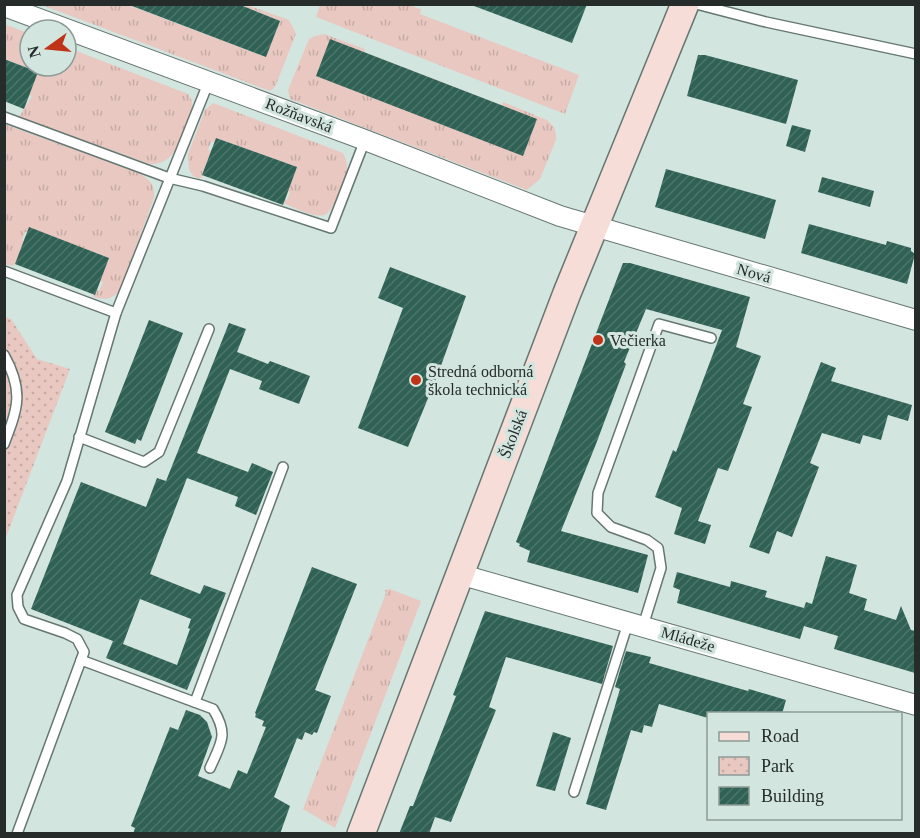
<svg xmlns="http://www.w3.org/2000/svg" width="920" height="838" viewBox="0 0 920 838" font-family="Georgia,serif">
<style>
.grass{fill:url(#grass-tufts)}
.park{fill:url(#park-dots)}
.building{fill:url(#building-hatch);fill-rule:evenodd}
.lines{fill:none;stroke-linecap:round;stroke-linejoin:round}
.service-casing{stroke:#667671;stroke-width:12}
.minor-casing{stroke:#667671;stroke-width:22}
.secondary-casing{stroke:#667671;stroke-width:30}
.service{stroke:#fff;stroke-width:9}
.minor{stroke:#fff;stroke-width:20}
.secondary{stroke:#f6ddd8;stroke-width:27}
.poi-dot{fill:#bf3418;stroke:#d3e5df;stroke-width:2}
.labels{text-anchor:middle;dominant-baseline:central;stroke-width:6;stroke-linejoin:round;paint-order:stroke}
.street-label{font-size:16px;fill:#252c2a;stroke:#d3e5df}
.poi-label{font-size:16px;fill:#252c2a;stroke:#d3e5df;text-anchor:start}
</style>
<defs>
<pattern id="grass-tufts" width="24" height="20" patternUnits="userSpaceOnUse" patternTransform="scale(1.5)"><rect width="24" height="20" fill="#e8c8c1"/><path d="M3 7l-1-3M5 7V3M7 7l1-3M15 17l-1-3M17 17v-4M19 17l1-3" fill="none" stroke="#c7aca6"/></pattern>
<pattern id="park-dots" width="8" height="8" patternUnits="userSpaceOnUse" patternTransform="scale(1.5)"><rect width="8" height="8" fill="#e8c8c1"/><path d="M2 2h.1M6 6h.1" fill="none" stroke="#c7aca6" stroke-width="1.8" stroke-linecap="round"/></pattern>
<pattern id="building-hatch" width="6" height="6" patternUnits="userSpaceOnUse" patternTransform="scale(1.5)"><rect width="6" height="6" fill="#306155"/><path d="M-1 1l2-2M0 6l6-6M5 7l2-2" fill="none" stroke="#4c746a"/></pattern>
</defs>
<rect width="100%" height="100%" fill="#d3e5df"/>
<g class="grass">
<polygon points="42,5 128,5 266,57 280,21 246,7 247,5 289,20 296,34 275,87 270,91"/>
<polygon points="320,5 408,5 421,9 420,14 579,75 565,114 316,17"/>
<path d="M4 24 30 34V66H66V47L188 94 192 101V108C184 129 178 166 150 164L19 117 32 96 29 95 38 72 5 59Z"/>
<polygon points="324,34 365,49 364,52 537,119 502,105 503,102 547,120 554,127 556,134 556,140 540,179 527,190 290,99 288,90 309,39 315,36"/>
<path d="M213 103 343 153C346 159 348 165 347 171 346 181 333 213 324 215 312 218 294 207 283 203L285 199 287 200 290 192 288 191 296 167 216 138 214 142H211L208 150 211 151 202 174 203 175 200 179 193 176 189 169 188 154 205 110Z"/>
<path d="M4 124 139 173C150 180 155 184 154 198L120 290C112 300 104 300 93 297L97 290 99 291 103 282 100 281 109 258 30 228 27 232H25L22 240 24 241 15 264 12 266 5 264Z"/>
<polygon points="390,589 421,601 335,828 303,809 386,593 385,590"/>
</g>
<polygon class="park" points="5,317 11,319 37,359 70,369 5,540"/>
<g class="building">
<polygon points="132,4 238,4 280,21 266,57 132,6"/>
<polygon points="474,4 587,4 572,43 474,6"/>
<polygon points="330,39 537,119 523,156 316,76"/>
<polygon points="698,55 705,55 798,80 786,124 687,96"/>
<polygon points="4,59 38,72 24,109 4,101"/>
<polygon points="792,125 811,130 805,152 786,146"/>
<polygon points="216,138 297,167 283,205 202,175"/>
<polygon points="666,169 776,200 765,239 655,207"/>
<polygon points="822,177 874,191 870,207 818,192"/>
<polygon points="809,224 886,245 887,241 911,248 911,251 915,254 907,284 801,253"/>
<polygon points="29,227 109,258 95,295 15,264"/>
<polygon points="623,263 630,263 750,297 736,347 761,356 743,404 752,407 728,471 718,468 698,521 711,525 705,544 674,534 682,508 655,497 673,450 676,452 722,330 646,309 624,362 626,364 596,444 561,531 648,555 638,593 527,562 530,551 519,546 520,544 516,542"/>
<polygon points="390,267 466,296 438,374 408,447 358,428 403,308 378,298"/>
<polygon points="149,320 183,333 141,441 137,439 135,444 105,432"/>
<path d="M229 323 246 329 237 352 268 364 270 361 310 376 299 404 259 389 262 381 230 369 197 453 248 472 252 463 273 472 256 515 235 506 238 497 187 478 150 574 200 594 204 585 226 593 187 690 106 658 113 641 118 643 31 609 81 482 146 507 157 478 166 481ZM140 599 191 619 188 628 190 629 177 665 123 644Z"/>
<polygon points="821,362 836,368 831,381 912,405 908,421 888,415 881,440 863,435 860,444 822,433 810,463 819,467 792,537 777,531 769,554 749,547"/>
<polygon points="826,556 857,565 849,593 867,599 864,610 896,620 901,606 911,630 915,631 915,673 834,649 838,636 804,626 800,639 677,603 680,590 673,587 677,572 730,587 731,581 767,591 765,597 804,608 806,602 812,604"/>
<polygon points="312,567 357,584 315,690 331,696 317,733 314,732 312,735 305,732 302,740 297,738 274,797 290,806 280,834 133,834 135,828 131,826 170,727 178,730 186,710 200,715 207,722 212,737 198,776 230,789 238,770 247,774 266,727 262,726 264,721 255,717 256,714 255,713"/>
<polygon points="485,611 613,646 602,684 506,657 489,707 496,710 451,822 435,817 429,834 399,834 410,806 413,806 456,696 453,695"/>
<polygon points="626,651 651,657 649,663 748,691 749,689 786,700 782,714 708,714 708,718 659,704 652,727 644,725 642,733 631,730 606,810 586,804 620,689 615,687"/>
<polygon points="553,732 571,738 555,791 536,786"/>
</g>
<g class="lines">
<defs>
<g id="service">
<polyline points="696,4 766,22 916,54"/>
<polyline points="4,117 169,178 203,186 331,228 365,140"/>
<polyline points="4,271 116,313 209,81"/>
<path d="M4 355C24 391 18 408 4 444"/>
<polyline points="79,437 144,462 159,452 209,329"/>
<polyline points="643,626 661,568 658,548 647,540 611,527 597,513 598,493 659,324 711,338"/>
<path d="M81 660 213 709C229 735 221 743 210 768"/>
<polyline points="195,702 283,467"/>
<polyline points="574,792 628,623"/>
<polyline points="17,834 84,652 77,639 65,633 24,619 18,607 17,595 67,481 116,313"/>
</g>
<g id="minor">
<polyline points="4,6 365,140 560,216 916,320"/>
<polyline points="459,574 916,705"/>
</g>
<polyline id="secondary" points="361,834 567,293 685,4"/>
</defs>
<use href="#service" class="service-casing"/>
<use href="#minor" class="minor-casing"/>
<use href="#secondary" class="secondary-casing"/>
<use href="#service" class="service"/>
<use href="#minor" class="minor"/>
<use href="#secondary" class="secondary"/>
</g>
<g class="poi-dot">
<circle cx="598" cy="340" r="6"/>
<circle cx="416" cy="380" r="6"/>
</g>
<g class="labels">
<g class="street-label">
<text transform="translate(299 115) rotate(21)">Rožňavská</text>
<text transform="translate(754 273) rotate(16)">Nová</text>
<text transform="translate(513 434) rotate(-69)">Školská</text>
<text transform="translate(688 639) rotate(16)">Mládeže</text>
</g>
<g class="poi-label">
<text x="610" y="340">Večierka</text>
<text x="428" y="371">Stredná odborná<tspan x="428" dy="18">škola technická</tspan></text>
</g>
</g>
<rect width="920" height="838" fill="none" stroke="#252c2a" stroke-width="12"/>
<rect x="707" y="712" width="195" height="108" fill="#d3e5df" stroke="#8d9b97" stroke-width="1.5"/>
<rect x="719" y="732" width="30" height="9" fill="#f6ddd8" stroke="#8d9b97" stroke-width="1.5"/>
<text x="761" y="742" font-size="18" fill="#252c2a">Road</text>
<rect x="719" y="757" width="30" height="18" fill="url(#park-dots)" stroke="#8d9b97" stroke-width="1.5"/>
<text x="761" y="772" font-size="18" fill="#252c2a">Park</text>
<rect x="719" y="787" width="30" height="18" fill="url(#building-hatch)" stroke="#8d9b97" stroke-width="1.5"/>
<text x="761" y="802" font-size="18" fill="#252c2a">Building</text>
<g transform="translate(48 48) rotate(255)"><circle r="28" fill="#d3e5df" stroke="#8d9b97" stroke-width="1.5"/>
<path d="M0-4.5L10 22L0 15L-10 22Z" fill="#bf3418"/>
<text y="-9" font-size="16" font-weight="bold" text-anchor="middle" fill="#252c2a">N</text>
</g>
</svg>
